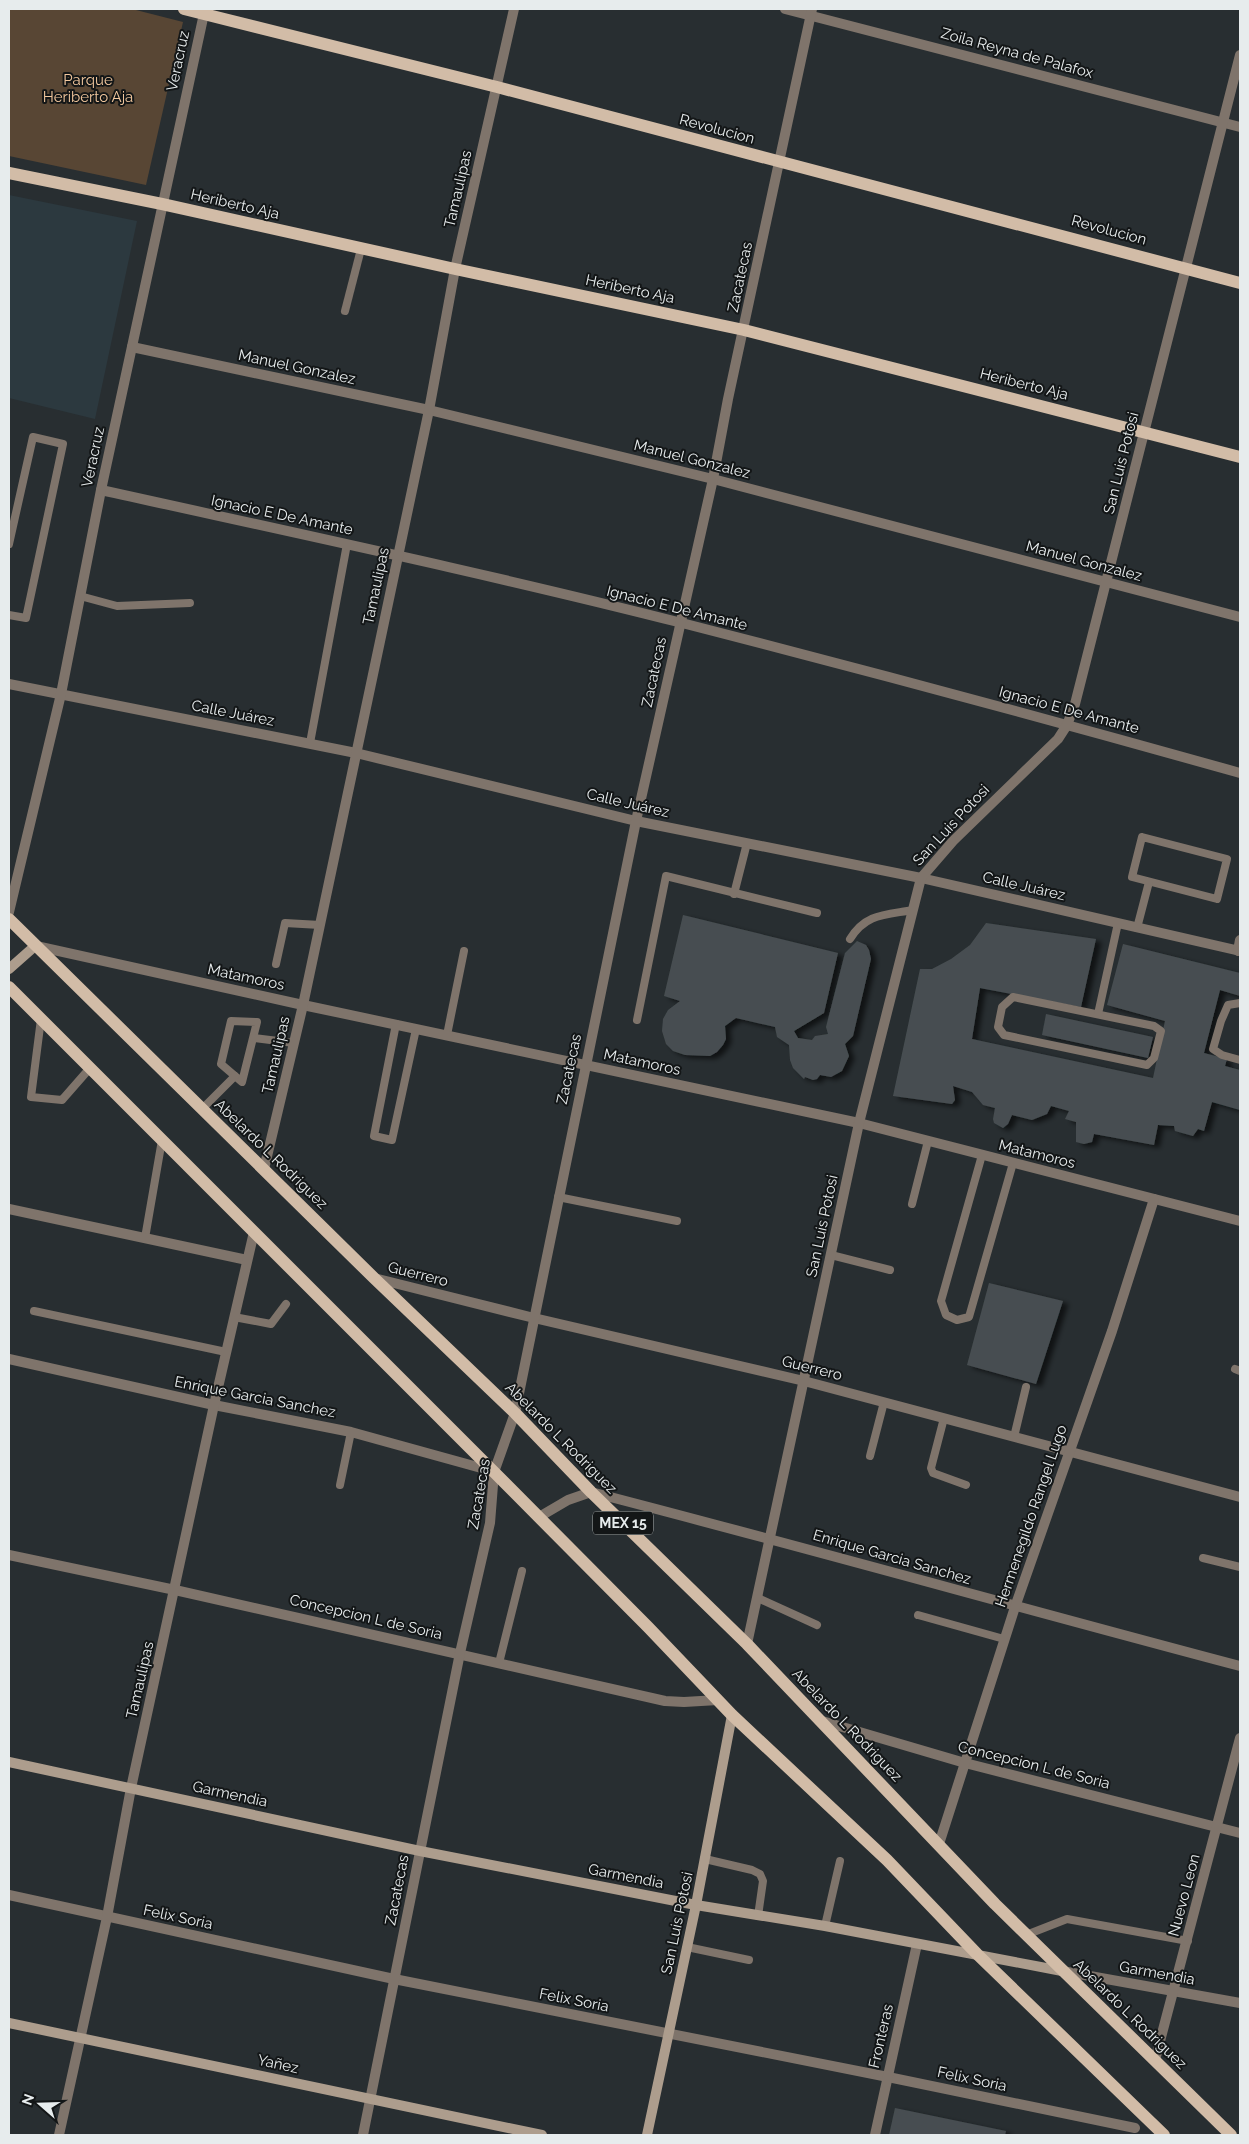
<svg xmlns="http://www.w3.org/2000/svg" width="1249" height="2144" viewBox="0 0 1249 2144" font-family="Raleway,sans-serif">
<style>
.built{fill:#2c393f}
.green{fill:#584634}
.building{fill:#474e51;filter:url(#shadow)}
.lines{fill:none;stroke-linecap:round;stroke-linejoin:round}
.lane{stroke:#7f746b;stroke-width:8}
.street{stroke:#7f746b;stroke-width:10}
.secondary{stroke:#ad9d8d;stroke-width:10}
.primary{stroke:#d2bca7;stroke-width:12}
.labels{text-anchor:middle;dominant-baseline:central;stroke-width:4;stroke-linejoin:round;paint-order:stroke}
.shield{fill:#131617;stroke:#a7acad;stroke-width:1}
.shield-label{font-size:14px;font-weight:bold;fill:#e7eced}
.street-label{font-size:15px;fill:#e7eced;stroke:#131617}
.park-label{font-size:15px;fill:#f3c89e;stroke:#131617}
</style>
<defs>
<filter id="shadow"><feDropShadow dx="5.5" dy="3" stdDeviation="2.5" flood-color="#0009"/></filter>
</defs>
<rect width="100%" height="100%" fill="#282e31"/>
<polygon class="built" points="9,195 137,221 95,419 9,398"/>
<polygon class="green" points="9,9 132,9 183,22 146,185 9,156"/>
<g class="building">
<polygon points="683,915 838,953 824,1013 794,1031 798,1038 812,1040 815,1036 828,1034 826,1027 845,953 857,941 866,945 869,950 871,959 853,1036 845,1044 849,1056 842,1071 831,1077 820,1075 817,1079 813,1080 805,1077 804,1079 793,1068 790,1060 789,1045 777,1037 775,1027 736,1018 725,1026 726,1039 723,1045 717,1052 710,1056 685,1055 673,1051 666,1044 662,1031 663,1019 668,1010 680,1001 664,996"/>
<polygon points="986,923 1096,939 1081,1007 980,988 972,1039 1153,1078 1165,1021 1107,1005 1123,944 1240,973 1240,996 1220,990 1204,1053 1227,1059 1225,1066 1240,1070 1240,1110 1212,1102 1204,1131 1198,1129 1193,1136 1175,1131 1174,1126 1158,1125 1154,1145 1094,1134 1092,1142 1084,1144 1076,1142 1076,1122 1065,1119 1069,1111 1051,1106 1047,1114 1032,1120 1012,1115 1008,1124 1003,1128 994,1123 993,1119 995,1108 983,1105 972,1092 953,1086 955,1100 952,1104 893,1096 920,969 932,969 951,959 970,945"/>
<polygon points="1046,1014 1153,1037 1148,1058 1042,1035"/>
<polygon points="989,1283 1063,1301 1036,1384 967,1365"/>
<polygon points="895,2108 1006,2131 1005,2135 889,2135"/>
</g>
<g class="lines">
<g class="lane">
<polyline points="345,311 361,249"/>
<polyline points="9,544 33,437 63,444 26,618 9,615"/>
<polyline points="80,596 117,606 190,603"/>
<polyline points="310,743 347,544"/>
<polygon points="1142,837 1227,859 1217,899 1132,877"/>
<polyline points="734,894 747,843"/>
<polyline points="1137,928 1149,882"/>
<path d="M850 939C866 913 886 915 913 910"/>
<polyline points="276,964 285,923 320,925"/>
<polygon points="1013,997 1154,1026 1161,1031 1154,1058 1147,1065 1004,1035 998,1027 1002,1007"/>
<polyline points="1240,1003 1228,1005 1221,1021 1213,1049 1222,1055 1240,1060"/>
<polyline points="1098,1014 1118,923"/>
<polyline points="41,1019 31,1097 62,1100 90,1068"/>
<polyline points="637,1020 666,876 817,913"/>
<polygon points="231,1021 257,1022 242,1082 221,1064"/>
<polyline points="396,1024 374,1136 392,1140 416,1029"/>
<polyline points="447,1035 464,951"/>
<polyline points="254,1038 294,1043"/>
<polyline points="202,1109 235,1076"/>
<polyline points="982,1155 941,1301 946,1315 957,1320 969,1317 1013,1163"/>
<polyline points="558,1197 677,1221"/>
<polyline points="912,1204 928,1141"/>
<polyline points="145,1238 162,1140"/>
<polyline points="831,1255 890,1270"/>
<polyline points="34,1311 226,1352"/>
<polyline points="234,1317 271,1324 286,1304"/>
<polyline points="1235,1369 1240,1371"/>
<polyline points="944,1418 931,1468 933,1473 966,1485"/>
<polyline points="1014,1437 1026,1387"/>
<polyline points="870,1456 884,1402"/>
<polyline points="340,1485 351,1432"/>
<polyline points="1203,1558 1240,1567"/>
<polyline points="758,1598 817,1625"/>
<polyline points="918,1615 1004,1639"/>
<polyline points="499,1663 522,1571"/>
<polyline points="705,1859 752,1870 760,1874 763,1881 758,1916"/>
<polyline points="825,1926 840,1861"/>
<polyline points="1026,1935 1067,1919 1188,1941"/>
<polyline points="687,1947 749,1960"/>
</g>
<g class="street">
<polyline points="785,9 1240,127"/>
<polyline points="132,347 429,410 713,479 1240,617"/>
<path d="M101 490C295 533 489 574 682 623 869 671 1055 721 1240 773"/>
<polyline points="9,684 356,753 636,821 921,878 1240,951"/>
<polyline points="9,912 61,694 101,490 205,9"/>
<polyline points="36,946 303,1005 859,1123 1240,1221"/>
<polyline points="1238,951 1240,940"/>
<polyline points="264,1169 303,1005 429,410 455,269 514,9"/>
<polyline points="9,1209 247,1260"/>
<polyline points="374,1278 534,1318 804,1381 1240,1497"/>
<polyline points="9,1359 214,1405 351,1432 492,1471"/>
<path d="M539 1517 568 1500 591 1492C808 1548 1024 1609 1240 1666"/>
<polyline points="9,1555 175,1590 665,1701 684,1702 718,1700"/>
<polyline points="747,1644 859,1123 921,878 953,841 1058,739 1067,725 1075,704 1240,55"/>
<polyline points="822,1721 965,1763 1240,1833"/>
<polyline points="939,1844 1015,1607 1112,1331 1154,1199"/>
<polyline points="9,1895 394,1979 888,2077 1135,2128"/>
<polyline points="1062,1971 1240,2003"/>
<polyline points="1155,2060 1240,1738"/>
<polyline points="59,2135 107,1917 131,1788 214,1405 254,1232"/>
<polyline points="363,2135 460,1653 490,1523 494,1472 515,1413 636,821 713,479 728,399 812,9"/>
<polyline points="875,2135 917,1944"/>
</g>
<g class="secondary">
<polyline points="9,969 35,946"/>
<polyline points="9,1762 420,1851 696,1905 825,1926 1062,1971"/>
<polyline points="9,2023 542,2135"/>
<polyline points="647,2135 696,1905 732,1715"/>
</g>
<g class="primary">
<polyline points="184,9 497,87 1240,283"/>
<polyline points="9,173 162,204 455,269 744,330 1240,457"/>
<polyline points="9,919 374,1278 515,1413 591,1492 747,1644 995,1904 1231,2135"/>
<polyline points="9,987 494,1472 648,1627 732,1715 887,1860 977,1954 1164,2135"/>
</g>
</g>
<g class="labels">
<rect class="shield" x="593" y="1511.5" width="60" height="23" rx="4"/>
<g class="shield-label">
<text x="623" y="1523">MEX 15</text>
</g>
<g class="street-label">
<text transform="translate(1017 53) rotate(15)">Zoila Reyna de Palafox</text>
<text transform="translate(178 61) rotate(-78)">Veracruz</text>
<text transform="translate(717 129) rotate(15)">Revolucion</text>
<text transform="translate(458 189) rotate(-77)">Tamaulipas</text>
<text transform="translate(235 204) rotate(13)">Heriberto Aja</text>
<text transform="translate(1109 230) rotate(15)">Revolucion</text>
<text transform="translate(740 277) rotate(-78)">Zacatecas</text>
<text transform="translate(630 289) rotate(12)">Heriberto Aja</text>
<text transform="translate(297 367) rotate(12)">Manuel Gonzalez</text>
<text transform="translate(1024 384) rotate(14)">Heriberto Aja</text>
<text transform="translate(93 457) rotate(-78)">Veracruz</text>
<text transform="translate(692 459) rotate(14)">Manuel Gonzalez</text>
<text transform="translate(1121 463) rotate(-76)">San Luis Potosi</text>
<text transform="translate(282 515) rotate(12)">Ignacio E De Amante</text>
<text transform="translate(1084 561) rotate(15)">Manuel Gonzalez</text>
<text transform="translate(376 586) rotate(-78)">Tamaulipas</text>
<text transform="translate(677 608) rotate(14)">Ignacio E De Amante</text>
<text transform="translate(654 672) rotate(-78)">Zacatecas</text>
<text transform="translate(1069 710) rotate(15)">Ignacio E De Amante</text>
<text transform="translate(233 713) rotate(11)">Calle Juárez</text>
<text transform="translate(628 803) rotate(13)">Calle Juárez</text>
<text transform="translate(951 825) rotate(-47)">San Luis Potosi</text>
<text transform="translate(1024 886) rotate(13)">Calle Juárez</text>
<text transform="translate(246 977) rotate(12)">Matamoros</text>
<text transform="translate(276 1055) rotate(-77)">Tamaulipas</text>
<text transform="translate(642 1062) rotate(12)">Matamoros</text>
<text transform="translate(569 1069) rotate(-78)">Zacatecas</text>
<text transform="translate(271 1154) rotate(44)">Abelardo L Rodriguez</text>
<text transform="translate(1037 1154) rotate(14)">Matamoros</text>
<text transform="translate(822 1226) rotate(-78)">San Luis Potosi</text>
<text transform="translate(418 1274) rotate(14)">Guerrero</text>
<text transform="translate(812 1368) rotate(14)">Guerrero</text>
<text transform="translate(255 1397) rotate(11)">Enrique Garcia Sanchez</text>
<text transform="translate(561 1438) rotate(45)">Abelardo L Rodriguez</text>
<text transform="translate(479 1494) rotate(-80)">Zacatecas</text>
<text transform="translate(1031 1516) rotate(-71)">Hermenegildo Rangel Lugo</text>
<text transform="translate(892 1557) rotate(16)">Enrique Garcia Sanchez</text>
<text transform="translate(366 1617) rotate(13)">Concepcion L de Soria</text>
<text transform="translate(140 1680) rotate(-77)">Tamaulipas</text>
<text transform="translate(847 1725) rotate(46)">Abelardo L Rodriguez</text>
<text transform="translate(1034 1765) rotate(14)">Concepcion L de Soria</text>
<text transform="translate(230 1794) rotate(12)">Garmendia</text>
<text transform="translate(626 1876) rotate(11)">Garmendia</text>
<text transform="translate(397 1890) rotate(-79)">Zacatecas</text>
<text transform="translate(1184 1895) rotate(-75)">Nuevo Leon</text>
<text transform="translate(178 1917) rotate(12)">Felix Soria</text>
<text transform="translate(677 1923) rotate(-78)">San Luis Potosi</text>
<text transform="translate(1157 1973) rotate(10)">Garmendia</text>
<text transform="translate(574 2000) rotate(11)">Felix Soria</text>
<text transform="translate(1130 2014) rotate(44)">Abelardo L Rodriguez</text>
<text transform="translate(881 2036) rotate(-77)">Fronteras</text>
<text transform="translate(278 2064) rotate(12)">Yañez</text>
<text transform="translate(972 2079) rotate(12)">Felix Soria</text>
</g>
<g class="park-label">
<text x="88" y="80">Parque<tspan x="88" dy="17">Heriberto Aja</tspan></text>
</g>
</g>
<rect width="1249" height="2144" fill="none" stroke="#e7eced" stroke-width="20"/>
<g transform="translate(40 2104) rotate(290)" stroke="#131617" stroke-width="4" paint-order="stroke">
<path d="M0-4L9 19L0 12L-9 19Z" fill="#e7eced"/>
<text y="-8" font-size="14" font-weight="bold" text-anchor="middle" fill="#e7eced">N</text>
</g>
</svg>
